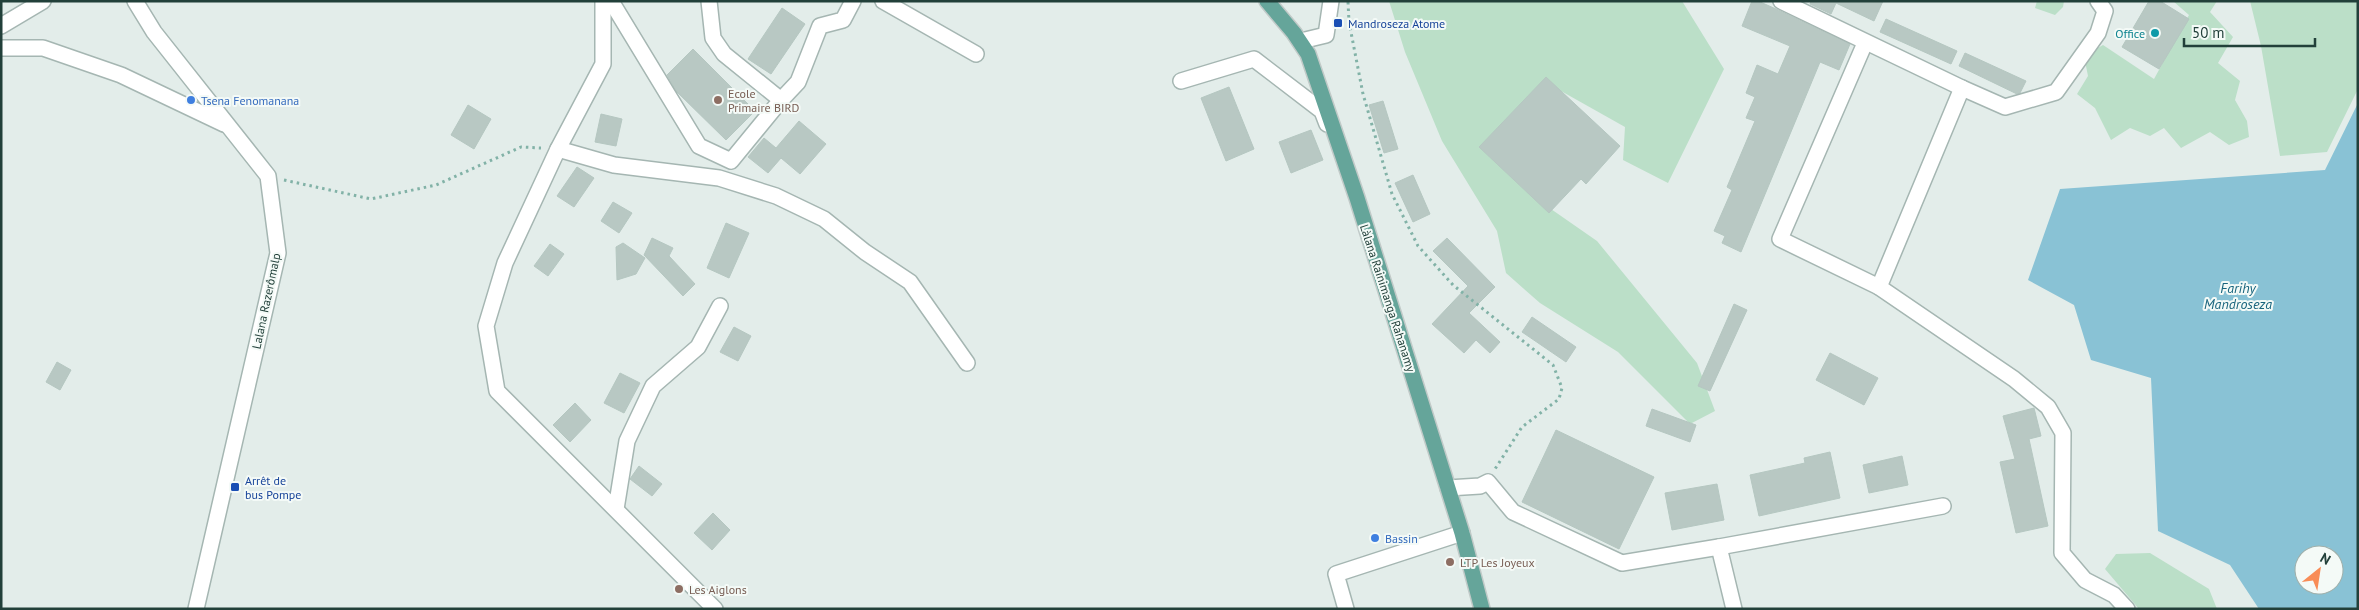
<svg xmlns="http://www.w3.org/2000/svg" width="2359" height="610" viewBox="0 0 2359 610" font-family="'PT Sans',sans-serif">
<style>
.green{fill:#bbdfc8}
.water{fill:#89c2d5;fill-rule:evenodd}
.building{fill:#b8c8c3;stroke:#b5c7c1}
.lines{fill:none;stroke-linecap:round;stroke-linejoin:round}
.minor-casing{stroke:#a5b6b2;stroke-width:18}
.major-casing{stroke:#c1cac8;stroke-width:18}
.path{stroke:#82b2a7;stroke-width:3;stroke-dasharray:2.5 4;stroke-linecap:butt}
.minor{stroke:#fff;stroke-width:15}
.major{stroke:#65a59a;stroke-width:15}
.transit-dot{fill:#1a4fb4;stroke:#f4faf7;stroke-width:2}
.culture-dot{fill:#0f9aa8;stroke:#f4faf7;stroke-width:2}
.shop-dot{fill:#3f7fe0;stroke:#f4faf7;stroke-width:2}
.education-dot{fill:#8d6e63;stroke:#f4faf7;stroke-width:2}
.labels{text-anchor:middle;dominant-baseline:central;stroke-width:4;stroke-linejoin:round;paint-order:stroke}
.transit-label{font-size:12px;fill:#164399;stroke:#f4faf7;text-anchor:start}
.culture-label{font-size:12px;fill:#0d838f;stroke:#f4faf7;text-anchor:end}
.education-label{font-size:12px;fill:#785e54;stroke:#f4faf7;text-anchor:start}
.shop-label{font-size:12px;fill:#366cbe;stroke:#f4faf7;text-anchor:start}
.street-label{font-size:12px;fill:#22403a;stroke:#f4faf7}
.water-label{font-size:14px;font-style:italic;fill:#19657e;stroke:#f4faf7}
</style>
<rect width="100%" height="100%" fill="#e3edea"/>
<g class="green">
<polygon points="1389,1 1682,1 1724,69 1668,183 1623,160 1625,127 1561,91 1525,111 1538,200 1597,241 1697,363 1715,411 1690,424 1618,352 1540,303 1506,273 1497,231 1442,141 1405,52"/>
<polygon points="2037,1 2064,1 2063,7 2055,15 2035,8"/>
<polygon points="2173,1 2217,1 2210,12 2233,37 2218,63 2240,81 2235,100 2247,121 2249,137 2229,145 2210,132 2181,148 2164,128 2150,136 2130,128 2111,140 2095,108 2077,94 2088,76 2084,56 2103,45 2154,79 2189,15"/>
<polygon points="2250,1 2358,1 2358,89 2327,152 2280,156 2261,46"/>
<polygon points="2150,553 2209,589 2217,609 2139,609 2105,569 2116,554"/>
</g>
<path class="water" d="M2358 103V609H2259L2230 565 2158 531 2151 378 2091 360 2074 305 2028 280 2060 189 2325 170ZM2304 555H2334V585H2304Z"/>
<g class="building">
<polygon points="1752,1 1758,1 1776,9 1850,44 1839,70 1820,62 1741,252 1722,243 1725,236 1714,231 1732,190 1727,187 1755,121 1746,118 1755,97 1746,93 1757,65 1778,74 1790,46 1742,26"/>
<polygon points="1811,1 1883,1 1874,21 1836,3 1831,14 1810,4"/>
<polygon points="2149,1 2160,1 2189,19 2159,69 2122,47"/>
<polygon points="782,8 805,24 771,74 748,59"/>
<polygon points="1886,19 1957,51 1951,64 1880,32"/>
<polygon points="693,49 755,111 726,140 676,91 667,75"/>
<polygon points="1965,53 2026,81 2020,93 2017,94 1959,66"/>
<polygon points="1546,77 1620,146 1586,184 1581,179 1549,213 1479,147"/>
<polygon points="1229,87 1254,149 1226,161 1201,98"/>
<polygon points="1383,101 1398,149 1384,153 1369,105"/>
<polygon points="468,105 491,119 474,149 451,135"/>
<polygon points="601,114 622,119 616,146 595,142"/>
<polygon points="799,121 826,144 800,174 781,158 768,173 748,157 764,138 776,148"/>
<polygon points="1311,130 1323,160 1291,173 1279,142"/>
<polygon points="577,167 594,178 574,207 557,196"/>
<polygon points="1413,175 1430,214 1413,222 1395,183"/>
<polygon points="613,202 632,213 619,233 601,221"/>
<polygon points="726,223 749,233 729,278 707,268"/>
<polygon points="652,238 673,248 669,256 695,284 683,296 644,255"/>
<polygon points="1447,238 1495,287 1469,313 1500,342 1490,353 1476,340 1464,353 1432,324 1468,286 1433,251"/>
<polygon points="623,243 645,258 636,274 617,280 616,247"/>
<polygon points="550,244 564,254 548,276 534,266"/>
<polygon points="1734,304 1747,310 1710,391 1698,386"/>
<polygon points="1532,317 1576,347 1566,362 1522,332"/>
<polygon points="734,327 751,336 738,361 720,352"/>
<polygon points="1830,353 1878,378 1864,405 1816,380"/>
<polygon points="57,362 71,370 60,390 46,382"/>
<polygon points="620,373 640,383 624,413 604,403"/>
<polygon points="575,403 591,420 570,442 553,425"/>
<polygon points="2034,408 2041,436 2029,439 2048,526 2016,533 2000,462 2015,459 2003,416"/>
<polygon points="1652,409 1696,425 1690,442 1646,426"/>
<polygon points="1556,430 1654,477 1619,549 1522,502"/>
<polygon points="1830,452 1840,498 1759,516 1750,475 1805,463 1804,458"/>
<polygon points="1902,456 1908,485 1869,493 1863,465"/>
<polygon points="639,466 662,484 652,496 630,479"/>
<polygon points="1717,484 1724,520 1672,530 1665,493"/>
<polygon points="713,513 730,530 712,550 694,533"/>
</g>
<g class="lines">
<defs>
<g id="minor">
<polyline points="135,1 154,32 268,176 278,253 196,609"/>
<polyline points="603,1 603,64 558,149 505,263 486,326 497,391 715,609"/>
<polyline points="611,1 699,146 731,161 781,100 724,54 713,38 709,1"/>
<polyline points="883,1 976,54"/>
<polyline points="1781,1 1962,88"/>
<polyline points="2098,1 2105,11 2098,33 2056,92 2005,107 1962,88 1879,287 2014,379 2048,407 2063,433 2062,553 2085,580 2114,595 2127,609"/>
<polyline points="1,26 43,1"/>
<polyline points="1301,41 1326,35 1331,1"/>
<polyline points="1865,43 1780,239 1879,287"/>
<polyline points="1,48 43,48 121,75 224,124"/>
<polyline points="1181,81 1254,59 1322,111 1327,124"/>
<polyline points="781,100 798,82 820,26 843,20 853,1"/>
<polyline points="558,149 614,165 719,178 776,196 824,219 865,252 910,282 967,363"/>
<polyline points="1448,488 1480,486 1488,482 1513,512 1622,563 1719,547 1734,609"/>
<polyline points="616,509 627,441 653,386 698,347 720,306"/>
<polyline points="1719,547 1943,506"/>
<polyline points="1346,609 1336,574 1462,533"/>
</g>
<polyline id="major" points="1267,1 1294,33 1308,54 1357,198 1462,533 1482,609"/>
</defs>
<use href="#minor" class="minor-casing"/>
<use href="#major" class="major-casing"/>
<g class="path">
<polyline points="1348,2 1349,22 1363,94 1392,194 1418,246 1453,285 1553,365 1562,388 1559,399 1522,427 1495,469"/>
<polyline points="284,180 371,199 436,185 521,147 541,148"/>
</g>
<use href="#minor" class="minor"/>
<use href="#major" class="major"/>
</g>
<g class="transit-dot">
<rect x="1333" y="18" width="10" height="10" rx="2.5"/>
<rect x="230" y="482" width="10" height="10" rx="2.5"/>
</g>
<circle class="culture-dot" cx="2155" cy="33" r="5"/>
<g class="shop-dot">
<circle cx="191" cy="100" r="5"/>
<circle cx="1375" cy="538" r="5"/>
</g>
<g class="education-dot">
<circle cx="718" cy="100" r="5"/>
<circle cx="1450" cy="562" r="5"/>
<circle cx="679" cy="589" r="5"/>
</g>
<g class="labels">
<g class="transit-label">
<text x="1348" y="23">Mandroseza Atome</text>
<text x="245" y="480">Arrêt de<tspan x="245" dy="14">bus Pompe</tspan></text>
</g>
<g class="culture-label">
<text x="2145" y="33">Office</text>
</g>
<g class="education-label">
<text x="728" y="93">Ecole<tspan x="728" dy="14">Primaire BIRD</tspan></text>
<text x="1460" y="562">LTP Les Joyeux</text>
<text x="689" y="589">Les Aiglons</text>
</g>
<g class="shop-label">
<text x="201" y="100">Tsena Fenomanana</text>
<text x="1385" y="538">Bassin</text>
</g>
<g class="street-label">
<text transform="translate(1388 298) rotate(72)">Làlana Rainimanga Rahanamy</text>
<text transform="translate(266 301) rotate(-78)">Lalana Razerômalp</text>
</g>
<g class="water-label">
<text x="2238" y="288">Farihy<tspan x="2238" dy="16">Mandroseza</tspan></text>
</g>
</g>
<rect width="2359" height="610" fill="none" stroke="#22403a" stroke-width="5"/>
<g transform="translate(2319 570) rotate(30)"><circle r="24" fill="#f4faf7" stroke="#a0b0ab"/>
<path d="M0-4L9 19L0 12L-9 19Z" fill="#f88c57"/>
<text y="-8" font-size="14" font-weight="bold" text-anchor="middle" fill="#22403a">N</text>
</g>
<path d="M2184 38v8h131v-8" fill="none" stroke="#22403a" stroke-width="2.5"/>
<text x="2192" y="38" font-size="15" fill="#22403a" stroke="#f4faf7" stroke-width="4" paint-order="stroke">50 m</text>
</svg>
